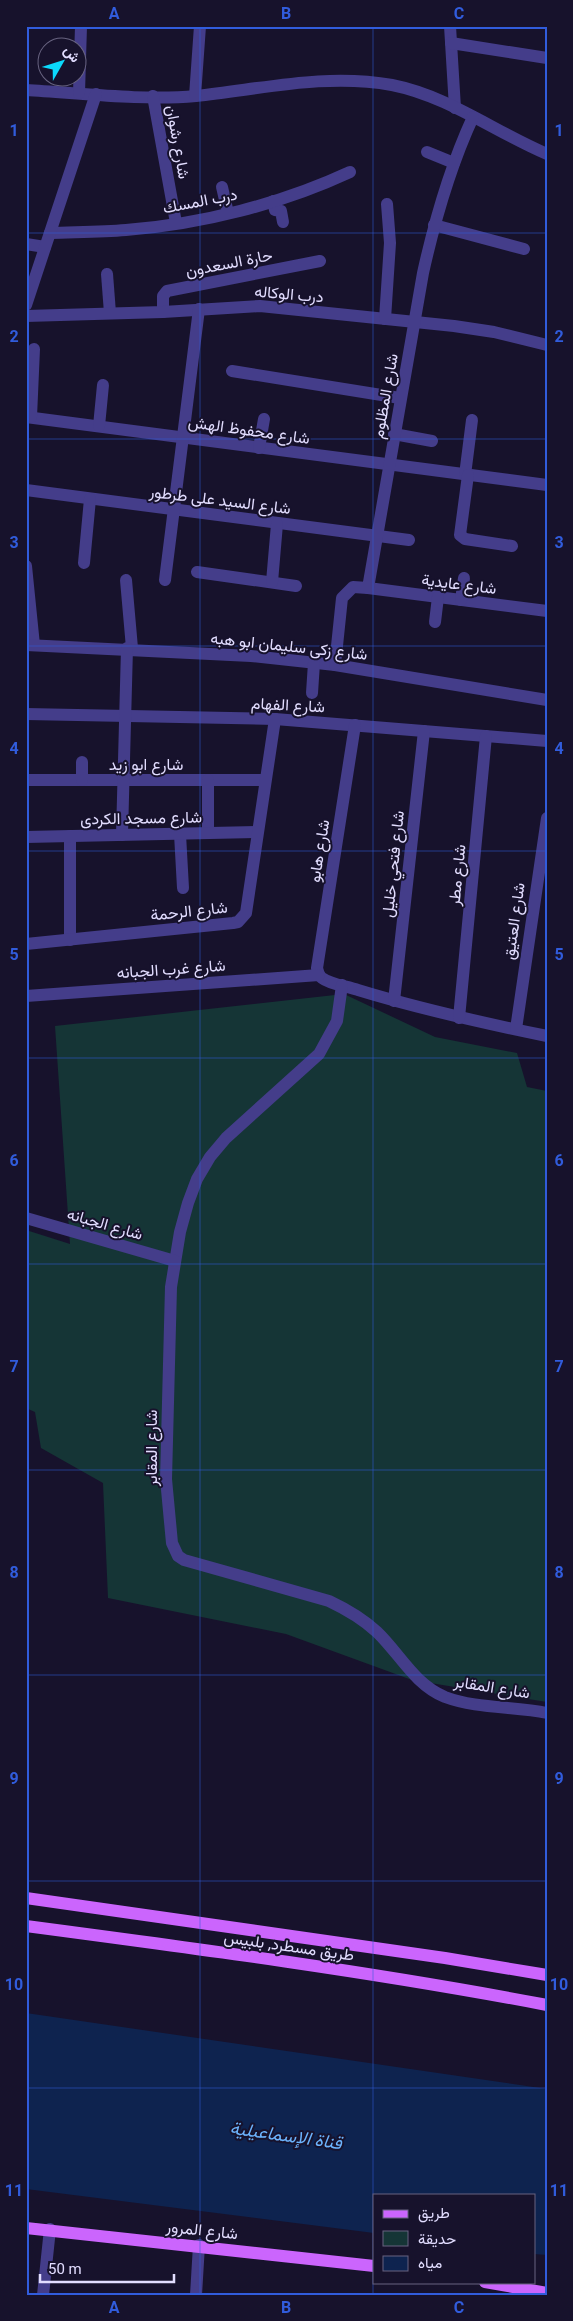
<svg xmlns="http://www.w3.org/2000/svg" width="573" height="2321" viewBox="0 0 573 2321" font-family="Roboto,Vazirmatn,sans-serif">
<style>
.green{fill:#153536}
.water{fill:#0e234f}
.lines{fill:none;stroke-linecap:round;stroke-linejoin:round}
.minor{stroke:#443d8a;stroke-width:12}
.major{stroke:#cb65fd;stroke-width:12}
.grid{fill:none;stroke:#315cdc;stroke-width:1;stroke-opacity:0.55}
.labels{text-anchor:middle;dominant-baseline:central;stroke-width:4;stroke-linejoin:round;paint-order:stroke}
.street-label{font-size:16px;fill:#e2ddff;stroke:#17122c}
.water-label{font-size:18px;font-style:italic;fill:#6cb3fd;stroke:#17122c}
.neatline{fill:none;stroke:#315cdc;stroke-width:2}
.grid-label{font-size:16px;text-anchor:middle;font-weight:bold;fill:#315cdc}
</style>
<rect width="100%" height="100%" fill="#17122c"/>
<polygon class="green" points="344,994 435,1037 517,1053 527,1087 547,1091 547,1702 412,1680 286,1634 108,1598 103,1483 41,1448 35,1412 26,1408 26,1230 70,1244 55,1026"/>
<polygon class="water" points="26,2013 547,2089 547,2255 534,2254 534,2195 374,2195 374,2233 26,2189"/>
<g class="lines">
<g class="minor">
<polyline points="450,26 455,108"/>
<polyline points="451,43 547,58"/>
<path d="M26 90C80 93 143 101 196 96 262 89 326 73 392 85 448 96 495 132 547 154"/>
<polyline points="79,93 81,26"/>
<polyline points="153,96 176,223"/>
<polyline points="195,96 200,26"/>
<polyline points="427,152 454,163"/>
<polyline points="222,187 228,213"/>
<polyline points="273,201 275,210 281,211 283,222"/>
<polyline points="434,225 524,249"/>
<path d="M50 233C75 232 101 232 126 230 202 224 281 204 350 172"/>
<polyline points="26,244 45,247"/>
<polyline points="107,274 110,313"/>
<polyline points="26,305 96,94"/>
<polyline points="163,312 163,296 167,291 320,261"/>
<polyline points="26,316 163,312 260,306 454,326 494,332 547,345"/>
<polyline points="385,319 390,243 387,204"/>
<polyline points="232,371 400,398"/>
<polyline points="26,417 547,485"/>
<polyline points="31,417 34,349"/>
<polyline points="99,426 103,385"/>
<polyline points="394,434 432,441"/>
<polyline points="259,448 264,419"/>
<polyline points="465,475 472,420"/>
<polyline points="468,475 460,535 465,539 512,546"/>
<polyline points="26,490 409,540"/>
<polyline points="84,563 90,499"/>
<polyline points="26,566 34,645"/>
<polyline points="197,572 296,586"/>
<polyline points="126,580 132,648"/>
<polyline points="165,580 199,309"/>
<polyline points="272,582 277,524"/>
<polyline points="368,588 547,611"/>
<polyline points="461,600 464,578"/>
<polyline points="435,622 438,597"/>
<polyline points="26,645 251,656 335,665 547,700"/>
<path d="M335 665 342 598 353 587 368 588 423 273C435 219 450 167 473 117"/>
<polyline points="312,693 314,663"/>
<polyline points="26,714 275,719 547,741"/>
<path d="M355 725 317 968C318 972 319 976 322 978 331 985 348 986 358 990 420 1009 483 1023 547 1036"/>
<polyline points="26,780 265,780"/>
<polyline points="82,780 82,762"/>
<polyline points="208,833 208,780"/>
<polyline points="180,834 183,888"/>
<polyline points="122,835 127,648"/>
<polyline points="70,836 70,940"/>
<polyline points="26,837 257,832"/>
<polyline points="26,944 233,923 238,922 246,913 275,719"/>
<path d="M342 985 337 1021 319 1054 226 1138 210 1157 197 1179 188 1203 180 1232 171 1287 166 1479 172 1543 178 1556 184 1560 329 1601C346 1609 363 1619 377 1632 400 1654 414 1684 445 1697 477 1709 514 1706 547 1713"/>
<polyline points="26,996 319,975"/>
<polyline points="394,1001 424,731"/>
<polyline points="459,1018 486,736"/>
<polyline points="516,1029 547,818"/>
<polyline points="26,1218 175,1261"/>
<polyline points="43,2295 50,2229"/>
<polyline points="196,2295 199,2245"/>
</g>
<g class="major">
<polyline points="26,1898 445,1958 547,1975"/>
<path d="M26 1926C200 1949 374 1972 547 2005"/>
<polyline points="26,2228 374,2266"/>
<polyline points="485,2282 547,2293"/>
</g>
</g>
<path class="grid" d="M200 26V2295M373 26V2295M26 233H547M26 439H547M26 646H547M26 851H547M26 1058H547M26 1264H547M26 1470H547M26 1675H547M26 1881H547M26 2088H547"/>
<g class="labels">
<g class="street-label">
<text transform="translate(178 142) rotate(80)">شارع رشوان</text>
<text transform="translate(200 201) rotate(-11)">درب المسك</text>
<text transform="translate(229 263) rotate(-11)">حارة السعدون</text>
<text transform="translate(289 294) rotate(5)">درب الوكاله</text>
<text transform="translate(385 396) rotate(-80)">شارع المظلوم</text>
<text transform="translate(249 430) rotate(8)">شارع محفوظ الهش</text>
<text transform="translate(220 500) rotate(7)">شارع السيد على طرطور</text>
<text transform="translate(459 584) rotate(7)">شارع عايدية</text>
<text transform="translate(289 646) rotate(6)">شارع زكى سليمان ابو هبه</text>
<text transform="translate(288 705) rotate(3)">شارع الفهام</text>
<text x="146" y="764">شارع ابو زيد</text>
<text transform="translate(141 818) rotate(-1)">شارع مسجد الكردى</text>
<text transform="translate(319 851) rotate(-81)">شارع هابو</text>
<text transform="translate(393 864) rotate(-84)">شارع فتحي خليل</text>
<text transform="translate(457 875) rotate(-84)">شارع مطر</text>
<text transform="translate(189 911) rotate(-6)">شارع الرحمة</text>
<text transform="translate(514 921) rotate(-82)">شارع العتيق</text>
<text transform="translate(171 969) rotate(-4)">شارع غرب الجبانه</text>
<text transform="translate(105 1224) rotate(16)">شارع الجبانه</text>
<text transform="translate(151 1448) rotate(-90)">شارع المقابر</text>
<text transform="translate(492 1687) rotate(9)">شارع المقابر</text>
<text transform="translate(289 1946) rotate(8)">طريق مسطرد, بلبيس</text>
<text transform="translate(202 2230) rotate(6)">شارع المرور</text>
</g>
<g class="water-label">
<text transform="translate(286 2135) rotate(8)">قناة الإسماعيلية</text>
</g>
</g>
<rect width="573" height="2321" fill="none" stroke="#17122c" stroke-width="55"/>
<rect x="373" y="2194" width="162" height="90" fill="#17122c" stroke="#686380"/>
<rect x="383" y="2210" width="25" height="8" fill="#cb65fd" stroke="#686380"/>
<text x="418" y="2218" font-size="15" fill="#e2ddff">طريق</text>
<rect x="383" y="2231" width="25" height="15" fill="#153536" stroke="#686380"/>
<text x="418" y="2244" font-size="15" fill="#e2ddff">حديقة</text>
<rect x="383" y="2256" width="25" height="15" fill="#0e234f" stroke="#686380"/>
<text x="418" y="2268" font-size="15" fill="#e2ddff">مياه</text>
<g transform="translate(62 62) rotate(51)"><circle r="24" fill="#17122c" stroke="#686380"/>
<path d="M0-4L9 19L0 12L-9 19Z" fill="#0bd9fc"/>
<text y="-8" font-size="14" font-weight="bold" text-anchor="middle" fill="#e2ddff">ش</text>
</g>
<path d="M40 2274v8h134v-8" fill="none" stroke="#e2ddff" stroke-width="2.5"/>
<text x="48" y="2274" font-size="15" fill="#e2ddff" stroke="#17122c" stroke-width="4" paint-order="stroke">50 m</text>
<rect x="28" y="28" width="518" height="2266" class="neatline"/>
<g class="grid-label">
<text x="114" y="19">A</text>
<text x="286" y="19">B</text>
<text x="459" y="19">C</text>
<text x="14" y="136">1</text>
<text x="559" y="136">1</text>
<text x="14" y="342">2</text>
<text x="559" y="342">2</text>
<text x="14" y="548">3</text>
<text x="559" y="548">3</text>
<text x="14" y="754">4</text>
<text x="559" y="754">4</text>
<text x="14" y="960">5</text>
<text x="559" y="960">5</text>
<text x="14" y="1166">6</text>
<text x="559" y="1166">6</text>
<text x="14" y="1372">7</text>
<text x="559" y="1372">7</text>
<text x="14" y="1578">8</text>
<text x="559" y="1578">8</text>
<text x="14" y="1784">9</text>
<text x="559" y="1784">9</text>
<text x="14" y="1990">10</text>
<text x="559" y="1990">10</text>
<text x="14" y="2196">11</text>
<text x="559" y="2196">11</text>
<text x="114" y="2313">A</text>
<text x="286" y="2313">B</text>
<text x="459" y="2313">C</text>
</g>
</svg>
